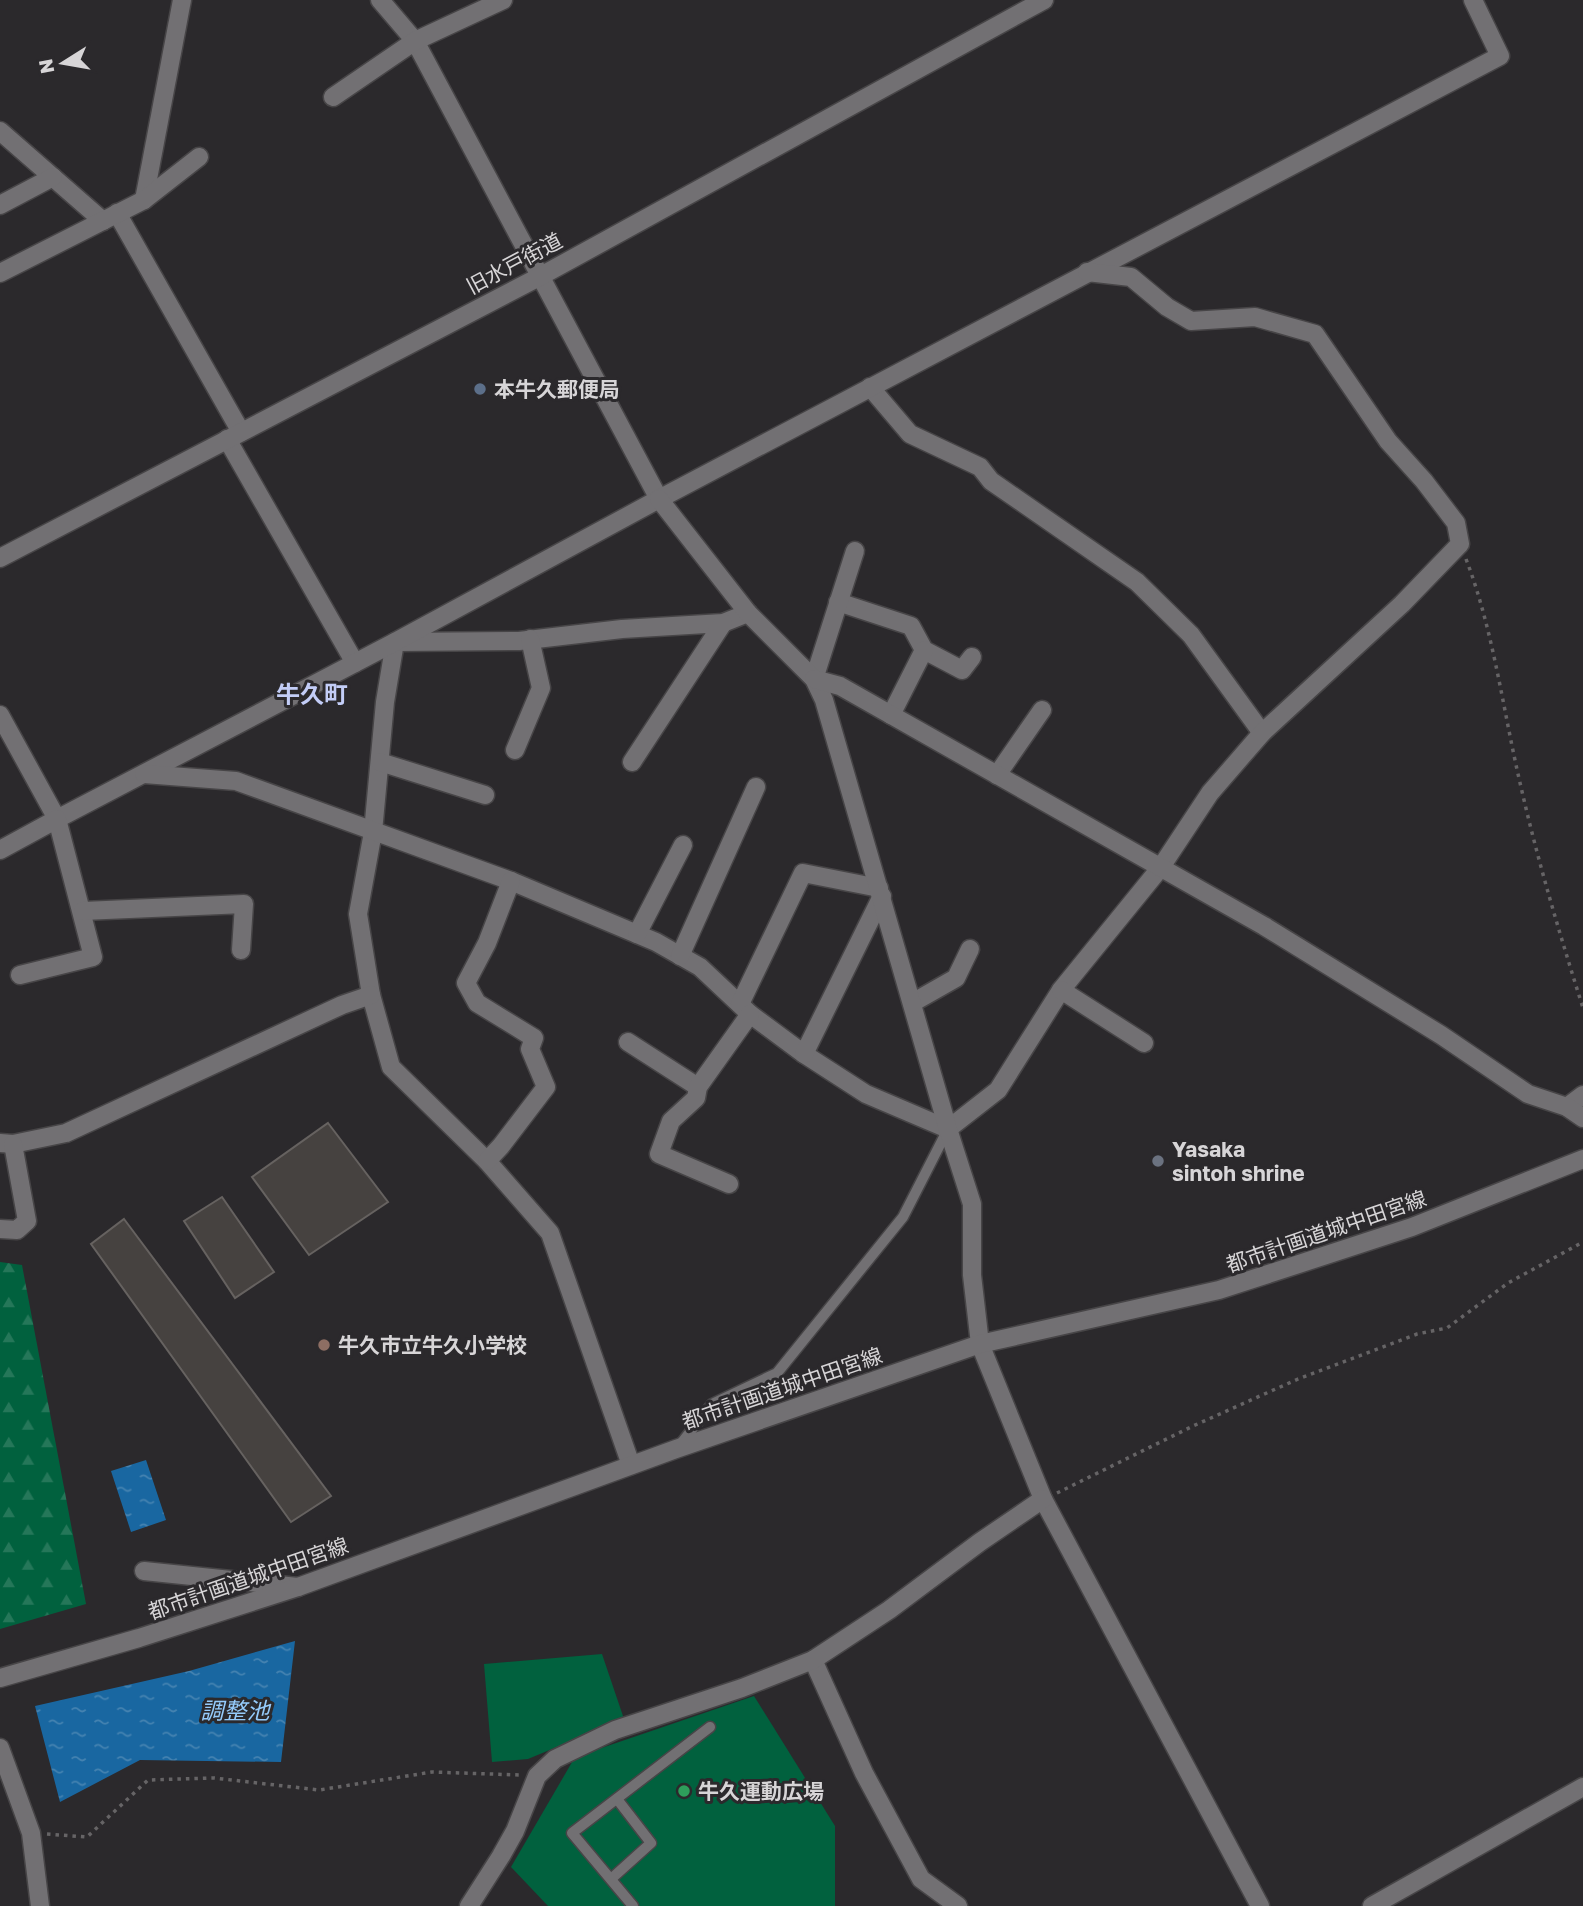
<svg xmlns="http://www.w3.org/2000/svg" width="1583" height="1906" viewBox="0 0 1583 1906" font-family="'Golos Text','Noto Sans JP',sans-serif">
<style>
.green{fill:#01613e}
.forest{fill:url(#forest-firs)}
.water{fill:url(#water-ripples)}
.building{fill:#464240;stroke:#666260;stroke-width:2}
.lines{fill:none;stroke-linecap:round;stroke-linejoin:round}
.service-casing{stroke:#474547;stroke-width:13}
.minor-casing{stroke:#474547;stroke-width:21}
.tertiary-casing{stroke:#474547;stroke-width:21}
.path{stroke:#666466;stroke-width:3.5;stroke-dasharray:3.5 5;stroke-linecap:butt}
.service{stroke:#727073;stroke-width:10}
.minor{stroke:#727073;stroke-width:18}
.tertiary{stroke:#727073;stroke-width:18}
.service-dot{fill:#5c6f8a;stroke:#2b292c;stroke-width:2.5}
.worship-dot{fill:#6b7280;stroke:#2b292c;stroke-width:2.5}
.education-dot{fill:#8d6e63;stroke:#2b292c;stroke-width:2.5}
.leisure-dot{fill:#2e9e5b;stroke:#2b292c;stroke-width:2.5}
.labels{text-anchor:middle;dominant-baseline:central;stroke-width:6;stroke-linejoin:round;paint-order:stroke}
.street-label{font-size:21px;fill:#d7d5d7;stroke:#2b292c}
.poi-label{font-size:21px;font-weight:bold;fill:#d7d5d7;stroke:#2b292c;text-anchor:start}
.water-label{font-size:23px;font-style:italic;fill:#95cbfb;stroke:#2b292c}
.quarter-label{font-size:24px;font-weight:bold;fill:#c3cdf7;stroke:#2b292c}
</style>
<defs>
<pattern id="forest-firs" width="22" height="20" patternUnits="userSpaceOnUse" patternTransform="scale(1.75)"><rect width="22" height="20" fill="#01613e"/><path d="M5 1l3.5 6h-7zM16 11l3.5 6h-7z" fill="#257759"/></pattern>
<pattern id="water-ripples" width="26" height="14" patternUnits="userSpaceOnUse" patternTransform="scale(1.75)"><rect width="26" height="14" fill="#1967a1"/><path d="M2 4q2-2 4 0t4 0M15 11q2-2 4 0t4 0" fill="none" stroke="#4583b1"/></pattern>
</defs>
<rect width="100%" height="100%" fill="#2b292c"/>
<g class="green">
<polygon points="602,1654 624,1719 528,1759 492,1762 484,1664"/>
<polygon points="754,1696 835,1826 835,1906 548,1906 511,1867 575,1757"/>
</g>
<polygon class="forest" points="0,1262 22,1265 86,1604 0,1629"/>
<g class="water">
<polygon points="146,1460 166,1520 131,1532 111,1471"/>
<polygon points="295,1641 281,1762 140,1760 60,1802 35,1706 189,1671"/>
</g>
<g class="building">
<polygon points="328,1123 388,1202 309,1255 252,1177"/>
<polygon points="222,1197 274,1272 235,1298 184,1221"/>
<polygon points="124,1219 331,1496 291,1522 91,1244"/>
</g>
<g class="lines">
<defs>
<g id="service">
<polyline points="679,1446 712,1404 777,1373 903,1217 948,1129"/>
<polyline points="611,1879 651,1843 617,1799"/>
<polyline points="633,1906 572,1833 710,1727"/>
</g>
<g id="minor">
<polyline points="380,0 415,41 659,499"/>
<polyline points="333,97 415,41 503,0"/>
<polyline points="0,131 103,221"/>
<polyline points="144,200 182,0"/>
<polyline points="0,205 53,177"/>
<polyline points="117,213 241,432"/>
<polyline points="0,273 144,200 199,157"/>
<polyline points="870,387 910,434 980,467 991,481 1137,582 1191,635 1262,733"/>
<polyline points="227,439 355,663"/>
<polyline points="838,602 911,626 924,650 962,670 972,657"/>
<polyline points="395,642 385,702 373,832 358,914 371,995 391,1067 487,1161 550,1233 631,1465"/>
<polyline points="398,642 519,641 622,629 723,623 748,613"/>
<polyline points="814,679 855,551"/>
<polyline points="0,715 57,819 395,642 659,499 1500,56 1473,0"/>
<polyline points="891,715 924,650"/>
<polyline points="515,750 541,688 530,639"/>
<polyline points="380,762 485,795"/>
<polyline points="632,762 723,623"/>
<polyline points="144,774 236,781 511,881 656,942 700,967 750,1014 804,1054 866,1094 948,1129 998,1090 1061,990 1161,867 1210,793 1262,733 1402,604 1460,544 1456,523 1424,481 1388,441 1315,334 1255,317 1191,321 1167,307 1131,277 1087,272"/>
<polyline points="997,775 1042,710"/>
<polyline points="0,850 57,819 93,957 20,975"/>
<polyline points="83,911 244,904 241,950"/>
<polyline points="637,934 683,845"/>
<polyline points="680,956 756,787"/>
<polyline points="1061,990 1144,1043"/>
<polyline points="912,1003 956,978 970,949"/>
<polyline points="740,1004 803,873 879,888"/>
<polyline points="628,1042 698,1087"/>
<polyline points="804,1054 882,896"/>
<polyline points="1567,1107 1583,1095"/>
<polyline points="0,1143 13,1144 66,1133 342,1005 371,995"/>
<polyline points="487,1161 501,1146 546,1087 530,1049 534,1038 477,1003 466,983 487,943 511,881"/>
<polyline points="729,1184 659,1154 671,1121 696,1098 698,1087 750,1014"/>
<polyline points="0,1229 17,1230 27,1221 13,1144"/>
<polyline points="980,1344 1043,1499 1260,1906"/>
<polyline points="144,1571 298,1587"/>
<polyline points="813,1660 864,1773 921,1879 958,1906"/>
<polyline points="0,1748 31,1833 40,1906"/>
<polyline points="469,1906 501,1856 515,1831 537,1776 555,1759 615,1730 742,1688 813,1660 889,1610 980,1542 1043,1499"/>
<polyline points="1372,1906 1583,1787"/>
</g>
<g id="tertiary">
<polyline points="659,499 748,613 814,679 824,700 948,1129 972,1204 972,1275 980,1344"/>
<polyline points="0,558 539,277 1044,0"/>
<polyline points="814,679 840,686 1264,926 1441,1035 1528,1094 1567,1107 1583,1118"/>
<polyline points="0,1678 139,1638 298,1587 676,1449 980,1344 1219,1290 1412,1227 1583,1159"/>
</g>
</defs>
<use href="#service" class="service-casing"/>
<use href="#minor" class="minor-casing"/>
<use href="#tertiary" class="tertiary-casing"/>
<g class="path">
<path d="M1466 559C1494 632 1503 711 1521 787 1538 862 1560 935 1583 1008"/>
<polyline points="1057,1493 1193,1426 1298,1379 1417,1334 1447,1328 1508,1283 1583,1242"/>
<polyline points="47,1834 87,1837 148,1780 214,1778 319,1790 432,1772 519,1775"/>
</g>
<use href="#service" class="service"/>
<use href="#minor" class="minor"/>
<use href="#tertiary" class="tertiary"/>
</g>
<circle class="service-dot" cx="480" cy="389" r="7"/>
<circle class="worship-dot" cx="1158" cy="1161" r="7"/>
<circle class="education-dot" cx="324" cy="1345" r="7"/>
<circle class="leisure-dot" cx="684" cy="1791" r="7"/>
<g class="labels">
<g class="street-label">
<text transform="translate(514 263) rotate(-28)">旧水戸街道</text>
<text transform="translate(1326 1231) rotate(-19)">都市計画道城中田宮線</text>
<text transform="translate(782 1388) rotate(-19)">都市計画道城中田宮線</text>
<text transform="translate(248 1578) rotate(-19)">都市計画道城中田宮線</text>
</g>
<g class="poi-label">
<text x="494" y="389">本牛久郵便局</text>
<text x="1172" y="1149">Yasaka<tspan x="1172" dy="24">sintoh shrine</tspan></text>
<text x="338" y="1345">牛久市立牛久小学校</text>
<text x="698" y="1791">牛久運動広場</text>
</g>
<g class="water-label">
<text x="235" y="1710">調整池</text>
</g>
<g class="quarter-label">
<text x="312" y="693">牛久町</text>
</g>
</g>
<g transform="translate(63 63) rotate(259)" stroke="#2b292c" stroke-width="5" paint-order="stroke">
<path d="M0-5L12 26L0 18L-12 26Z" fill="#d7d5d7"/>
<text y="-10" font-size="19" font-weight="bold" text-anchor="middle" fill="#d7d5d7">N</text>
</g>
</svg>
